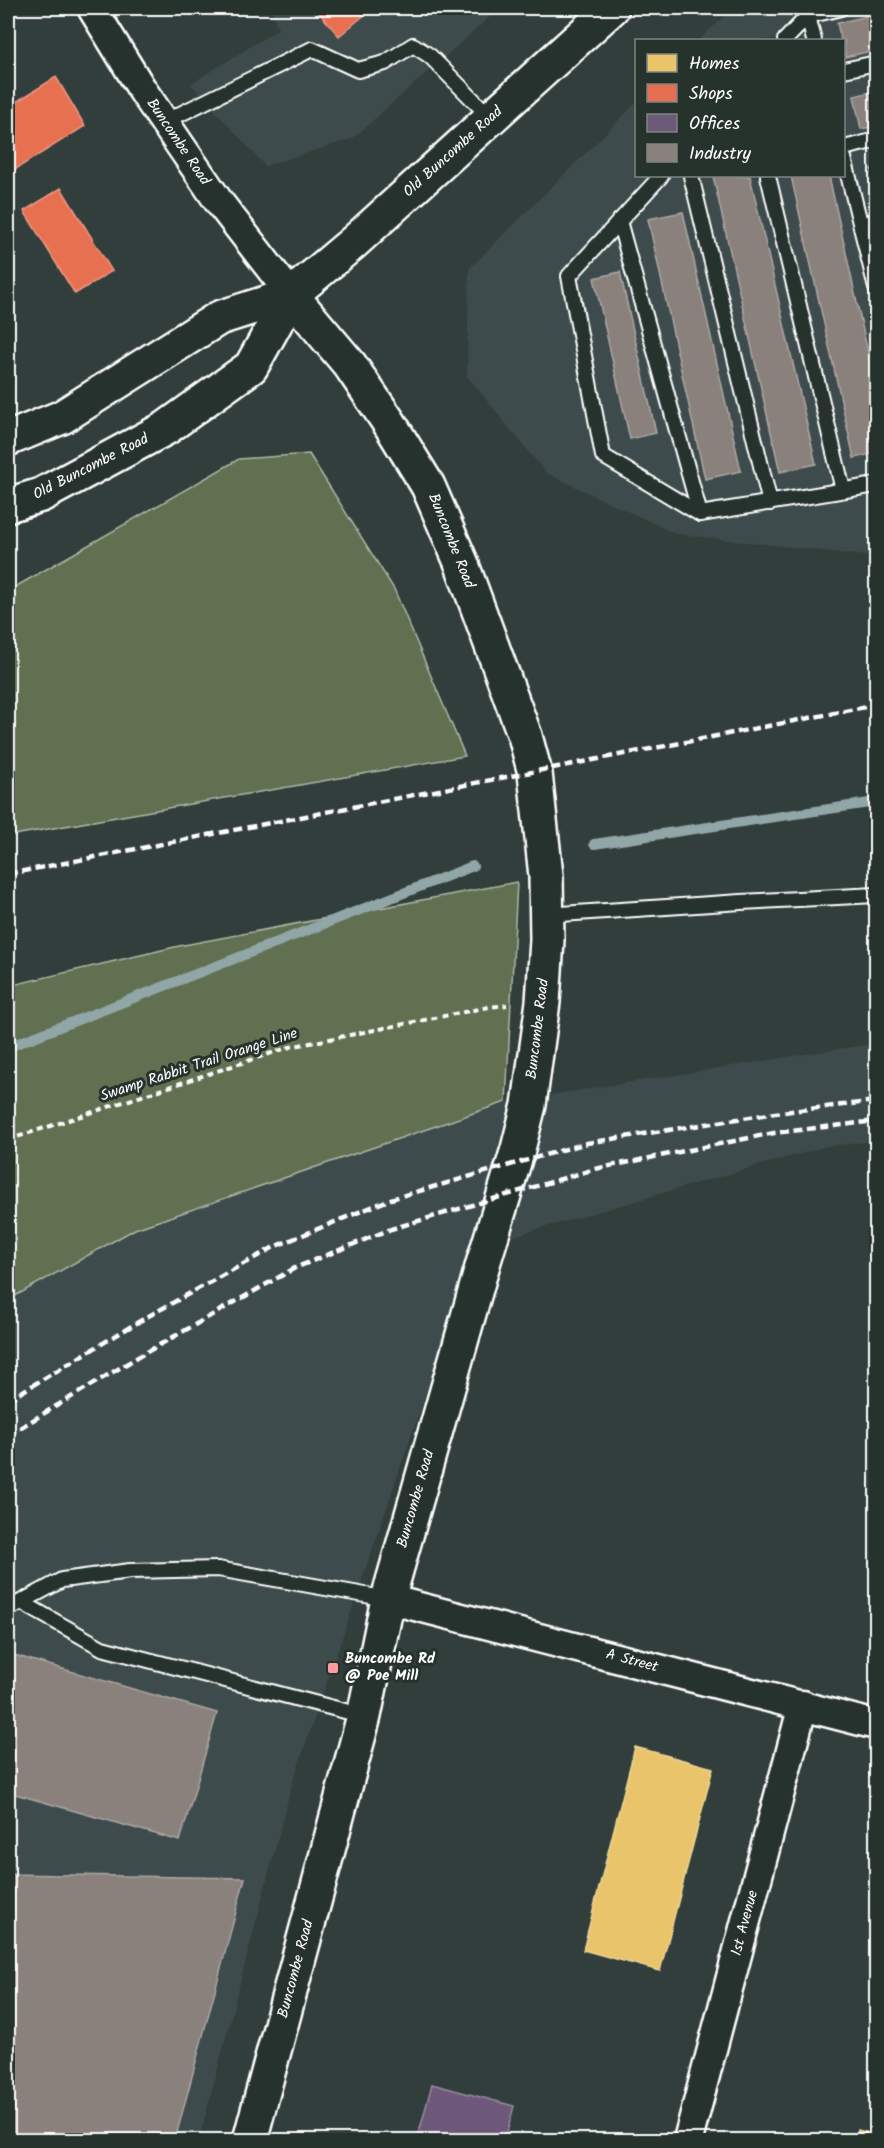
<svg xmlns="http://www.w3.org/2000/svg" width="884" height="2148" viewBox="0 0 884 2148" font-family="Kalam,sans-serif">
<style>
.built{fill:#3e4b4d}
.green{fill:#607051;stroke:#b0b8a8;stroke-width:1.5}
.homes{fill:#e9c46a;stroke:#f0d697;stroke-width:1.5}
.shops{fill:#e76f51;stroke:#ee9a85;stroke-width:1.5}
.offices{fill:#6d597a;stroke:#998ba2;stroke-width:1.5}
.industry{fill:#8a817c;stroke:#ada7a3;stroke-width:1.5}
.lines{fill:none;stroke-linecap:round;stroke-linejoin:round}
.stream{stroke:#91a7a7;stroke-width:10}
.service-casing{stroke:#fff;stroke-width:18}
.minor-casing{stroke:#fff;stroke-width:33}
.tertiary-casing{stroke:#fff;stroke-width:38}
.path{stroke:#fff;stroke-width:4;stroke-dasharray:6 4.5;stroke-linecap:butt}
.service{stroke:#26332d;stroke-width:14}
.minor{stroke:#26332d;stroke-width:28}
.tertiary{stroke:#26332d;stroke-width:33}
.rail{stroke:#fff;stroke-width:4.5;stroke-dasharray:9 4.5;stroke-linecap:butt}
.poi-dot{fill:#ff9aa2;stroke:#26332d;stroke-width:2}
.labels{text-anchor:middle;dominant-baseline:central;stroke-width:6;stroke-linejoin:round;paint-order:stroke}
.street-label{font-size:15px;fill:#fff;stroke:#26332d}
.poi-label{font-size:15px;font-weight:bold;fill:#fff;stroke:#26332d;text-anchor:start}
</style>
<rect width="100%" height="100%" fill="#313e3c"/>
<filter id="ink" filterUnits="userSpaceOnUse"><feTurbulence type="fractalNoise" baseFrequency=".0167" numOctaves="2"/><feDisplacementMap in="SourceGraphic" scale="12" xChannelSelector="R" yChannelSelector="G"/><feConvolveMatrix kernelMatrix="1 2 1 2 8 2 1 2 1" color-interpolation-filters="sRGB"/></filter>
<g filter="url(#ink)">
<g class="built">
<polygon points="271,8 500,8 352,139 265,166 191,84 278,29"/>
<polygon points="733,8 876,8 876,557 676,534 546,473 467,376 469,269 636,103 636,176 844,176 844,40 699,40"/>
<polygon points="876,1043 876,1141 827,1146 476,1247 292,1784 199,2140 8,2140 8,1300 135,1229 506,1102"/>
</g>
<g class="green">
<polygon points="309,454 394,589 465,756 8,836 8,591 239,459"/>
<polygon points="517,882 506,1102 135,1229 8,1300 8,986 179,946"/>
</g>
<g class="homes">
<polygon points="635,1747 713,1768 660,1971 583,1950"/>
<polygon points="858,2130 876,2135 876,2140 855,2140"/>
</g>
<g class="shops">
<polygon points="315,8 373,8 339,36"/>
<polygon points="56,77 85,126 8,174 8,107"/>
<polygon points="61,188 112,271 75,294 24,211"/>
</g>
<polygon class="offices" points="432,2084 514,2106 505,2140 417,2140"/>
<g class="industry">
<polygon points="876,14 876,50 845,57 844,40 841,40 837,23"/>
<polygon points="876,91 876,126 861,129 854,96"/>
<polygon points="876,167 876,194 871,169"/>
<polygon points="713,176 750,176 816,464 780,472"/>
<polygon points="791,176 829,176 876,389 876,453 854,458"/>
<polygon points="683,212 741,471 705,479 648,219"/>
<polygon points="620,272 656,433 630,439 594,278"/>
<polygon points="14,1655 217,1713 180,1841 8,1792 8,1680"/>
<polygon points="8,1874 245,1878 175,2140 8,2140"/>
</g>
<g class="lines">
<g class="stream">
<polyline points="594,844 876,802"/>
<polyline points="8,1047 473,866"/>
</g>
<defs>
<g id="service">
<polyline points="809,10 808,16 814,40"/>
<polyline points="785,40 808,16 841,8"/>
<polyline points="844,70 876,63"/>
<polyline points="164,122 312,49 358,70 385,63 413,45 430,56 491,118"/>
<polyline points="844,148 876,140"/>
<polyline points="844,158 876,288"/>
<polyline points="661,176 569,276 603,456 700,514 876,485"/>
<polyline points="691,176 770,503"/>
<polyline points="768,176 843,490"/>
<polyline points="619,221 700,514"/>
<polyline points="861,225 876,221"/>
<polyline points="546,915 741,902 876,895"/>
<polyline points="21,1602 102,1648 364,1716"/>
<polyline points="8,1609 62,1580 130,1571 218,1569 388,1599"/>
</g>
<g id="minor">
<polyline points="92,8 143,91 219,202 291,295"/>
<polyline points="388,1599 876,1725"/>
<polyline points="688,2140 803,1705"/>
</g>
<g id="tertiary">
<polyline points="8,439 62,417 219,318 291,295"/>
<polyline points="8,505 41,495 166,428 251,367 291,295 354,242 612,8"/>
<polyline points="250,2140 364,1716 388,1599 483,1264 518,1149 529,1105 543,1002 547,940 546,876 535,773 525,736 461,562 428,486 390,424 350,365 291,295"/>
</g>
</defs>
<use href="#service" class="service-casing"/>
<use href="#minor" class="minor-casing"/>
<use href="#tertiary" class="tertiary-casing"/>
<polyline class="path" points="8,1140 290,1047 489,1007 507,1005"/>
<use href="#service" class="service"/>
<use href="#minor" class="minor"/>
<use href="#tertiary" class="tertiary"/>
<g class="rail">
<polyline points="8,874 876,705"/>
<polyline points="8,1400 145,1318 276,1246 391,1199 587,1143 775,1113 876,1101"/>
<polyline points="8,1435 138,1357 295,1268 391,1229 595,1169 774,1133 876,1121"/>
</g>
</g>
</g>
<rect class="poi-dot" x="327" y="1662" width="12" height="12" rx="3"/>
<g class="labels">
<g class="street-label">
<text transform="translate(178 142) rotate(56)">Buncombe Road</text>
<text transform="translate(453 152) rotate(-42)">Old Buncombe Road</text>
<text transform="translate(91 467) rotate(-27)">Old Buncombe Road</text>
<text transform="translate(451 541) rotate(68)">Buncombe Road</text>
<text transform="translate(538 1029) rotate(-83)">Buncombe Road</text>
<text transform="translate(199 1065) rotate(-18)">Swamp Rabbit Trail Orange Line</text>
<text transform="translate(416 1499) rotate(-74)">Buncombe Road</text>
<text transform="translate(632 1661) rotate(15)">A Street</text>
<text transform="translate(745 1923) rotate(-75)">1st Avenue</text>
<text transform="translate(296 1969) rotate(-75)">Buncombe Road</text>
</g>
<g class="poi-label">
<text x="345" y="1659">Buncombe Rd<tspan x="345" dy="17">@ Poe Mill</tspan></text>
</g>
</g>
<rect width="884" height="2148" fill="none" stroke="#26332d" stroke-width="30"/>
<rect x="15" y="15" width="854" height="2118" fill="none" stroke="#fff" stroke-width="2" filter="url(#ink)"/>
<rect x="635" y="39" width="210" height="138" fill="#26332d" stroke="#7d8581" stroke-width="1.5"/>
<rect x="647" y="54" width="30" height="18" fill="#e9c46a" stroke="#7d8581" stroke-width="1.5"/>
<text x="689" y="69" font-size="18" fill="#ffffff">Homes</text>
<rect x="647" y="84" width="30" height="18" fill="#e76f51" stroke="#7d8581" stroke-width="1.5"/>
<text x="689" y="99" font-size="18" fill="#ffffff">Shops</text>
<rect x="647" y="114" width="30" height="18" fill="#6d597a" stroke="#7d8581" stroke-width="1.5"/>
<text x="689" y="129" font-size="18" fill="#ffffff">Offices</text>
<rect x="647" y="144" width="30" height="18" fill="#8a817c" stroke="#7d8581" stroke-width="1.5"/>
<text x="689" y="159" font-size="18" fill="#ffffff">Industry</text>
</svg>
